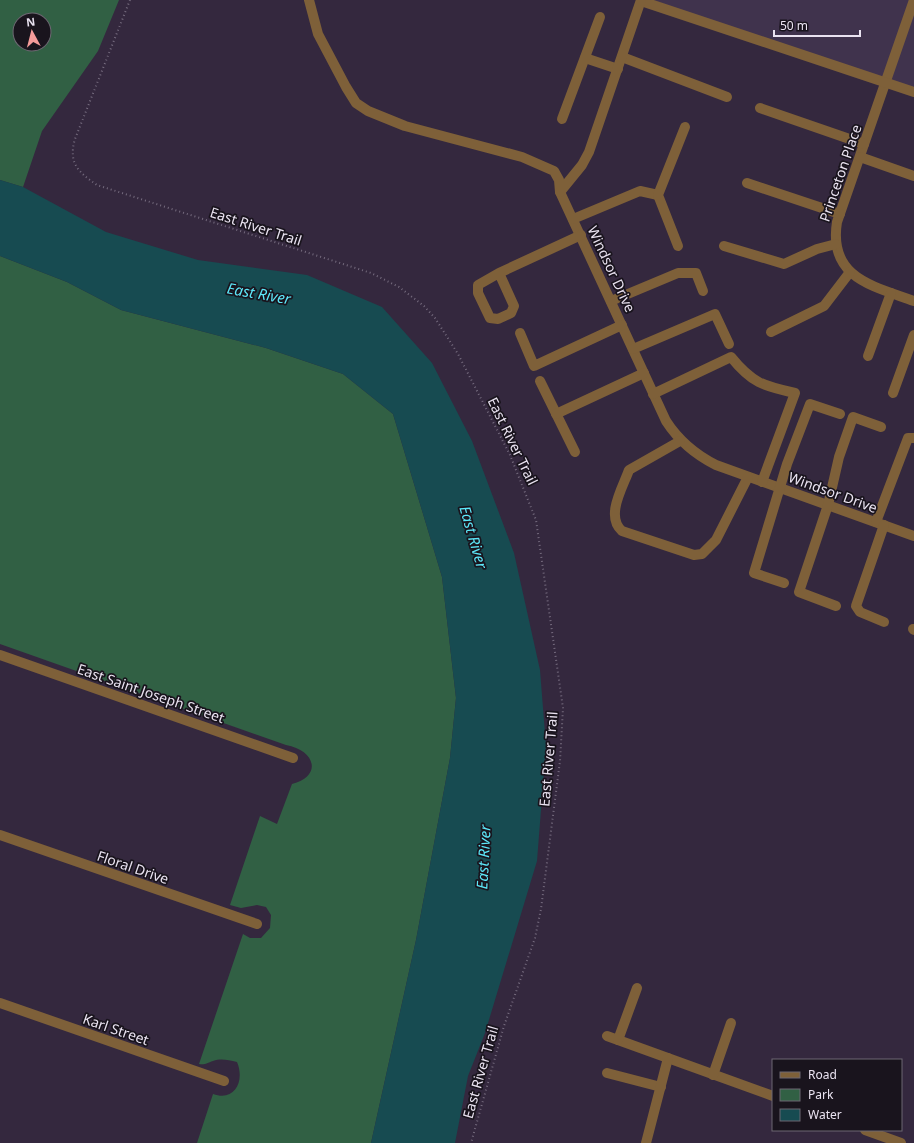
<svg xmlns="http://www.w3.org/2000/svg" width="914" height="1143" viewBox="0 0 914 1143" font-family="'Noto Sans',sans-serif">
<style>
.built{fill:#40334d}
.green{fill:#316044;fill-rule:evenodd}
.water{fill:#174b51}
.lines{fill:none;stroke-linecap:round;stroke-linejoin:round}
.path{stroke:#756b7e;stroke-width:2;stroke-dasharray:1 3;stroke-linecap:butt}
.minor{stroke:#7e6039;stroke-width:10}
.labels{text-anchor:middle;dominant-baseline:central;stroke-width:3.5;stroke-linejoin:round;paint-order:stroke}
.street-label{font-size:14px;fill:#eae3f1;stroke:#19141d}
.water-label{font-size:15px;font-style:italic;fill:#5de7f8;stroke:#19141d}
</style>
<rect width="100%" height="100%" fill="#34283e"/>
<polygon class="built" points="641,0 914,0 914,92"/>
<g class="green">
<path d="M0 0H119L98 51 42 131 23 187 0 180ZM20 20H44V44H20Z"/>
<path d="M0 256 67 282 121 310 266 348 343 374 393 414 442 577 456 698 450 758 416 940 371 1143H197L213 1094C235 1102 245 1081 237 1062 228 1060 221 1058 213 1061 207 1063 205 1065 199 1064L243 934 250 938H261L270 928 271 915 266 907 257 905 241 908 230 905 260 816 277 824 292 784C323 776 315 750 286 745L0 644Z"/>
</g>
<polygon class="water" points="0,180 23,187 106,232 198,260 307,275 382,307 432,363 472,441 514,553 540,670 546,746 537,861 485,1033 468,1076 455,1143 371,1143 416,940 450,758 456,698 442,577 393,414 343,374 266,348 121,310 67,282 0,256"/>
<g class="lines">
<path class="path" d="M130 0 75 139C68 163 78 172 97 185L371 273 399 287 424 306 435 318 458 354 510 455 536 520 563 708 560 761 541 909 535 938 504 1026 471 1143"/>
<g class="minor">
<path d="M309 0 318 34 346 87 356 103 368 111 405 126 522 157 554 171 559 180 560 192 666 421C679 441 694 454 716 465L914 536"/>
<path d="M914 0 837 222C828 278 873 286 914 301"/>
<polyline points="641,1 914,92"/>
<polyline points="622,57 727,97"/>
<polyline points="585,58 618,69"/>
<polyline points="760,108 864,144"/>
<polyline points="562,119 600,17"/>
<polyline points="860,157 914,176"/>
<polyline points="747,183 840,214"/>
<polyline points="560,192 582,165 589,152 641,0"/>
<polyline points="573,219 640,191 658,195"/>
<polyline points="678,246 658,195 685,127"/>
<polyline points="724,246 784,264 817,249 836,244"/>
<polyline points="499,273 514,306 511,313 498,319 490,318 478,293 478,285 499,273 581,235"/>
<polyline points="611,301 678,273 696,273 703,291"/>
<polyline points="771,332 824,306 850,272"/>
<polyline points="520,333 534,366 622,325"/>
<polyline points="633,349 715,314 729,344"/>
<polyline points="868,356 891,293"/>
<polyline points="540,381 575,452"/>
<polyline points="893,393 914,335"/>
<path d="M653 394 731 357C752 383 763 386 795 393L762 482"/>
<polyline points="556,414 644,373"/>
<path d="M680 441 629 470C623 487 605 516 622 531L694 555 702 554 716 540 748 477"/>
<polyline points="876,522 908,438 914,438"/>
<polyline points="884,525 856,606 860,612 884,622"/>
<polyline points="784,583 754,573 787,464 810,404 840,414"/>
<polyline points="836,606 799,592 828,505 839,457 853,417 881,427"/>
<polyline points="913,629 914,630"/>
<polyline points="0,655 293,758"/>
<polyline points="0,835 257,924"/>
<polyline points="0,1003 224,1081"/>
<polyline points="607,1036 773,1096"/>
<polyline points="618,1040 637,988"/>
<polyline points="607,1073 661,1087"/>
<polyline points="713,1075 731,1023"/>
<polyline points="865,1130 901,1143"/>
<polyline points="646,1143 668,1058"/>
</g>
</g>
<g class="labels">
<g class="street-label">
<text transform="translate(840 173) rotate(-71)">Princeton Place</text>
<text transform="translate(256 226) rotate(18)">East River Trail</text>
<text transform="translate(612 269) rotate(65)">Windsor Drive</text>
<text transform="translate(513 441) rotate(64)">East River Trail</text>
<text transform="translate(833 492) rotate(20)">Windsor Drive</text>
<text transform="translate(151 693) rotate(19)">East Saint Joseph Street</text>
<text transform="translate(548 759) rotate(-85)">East River Trail</text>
<text transform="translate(133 867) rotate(19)">Floral Drive</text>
<text transform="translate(116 1029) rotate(19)">Karl Street</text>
<text transform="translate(480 1072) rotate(-74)">East River Trail</text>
</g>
<g class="water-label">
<text transform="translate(259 293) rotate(10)">East River</text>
<text transform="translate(474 537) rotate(74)">East River</text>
<text transform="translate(483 857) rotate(-87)">East River</text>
</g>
</g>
<rect x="772" y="1059" width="130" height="72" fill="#19141d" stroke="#6d6772"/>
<rect x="780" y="1072" width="20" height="6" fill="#7e6039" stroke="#6d6772"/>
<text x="808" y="1079" font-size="12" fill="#eae3f1">Road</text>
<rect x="780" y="1089" width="20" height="12" fill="#316044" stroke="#6d6772"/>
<text x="808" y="1099" font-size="12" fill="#eae3f1">Park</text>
<rect x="780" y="1109" width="20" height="12" fill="#174b51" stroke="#6d6772"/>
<text x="808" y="1119" font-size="12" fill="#eae3f1">Water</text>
<g transform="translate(32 32) rotate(353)"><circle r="19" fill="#19141d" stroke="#6d6772"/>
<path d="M0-3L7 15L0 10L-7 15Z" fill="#f59b9a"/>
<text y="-6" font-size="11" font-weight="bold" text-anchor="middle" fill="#eae3f1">N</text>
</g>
<path d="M774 30v6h86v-6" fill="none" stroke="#eae3f1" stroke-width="2"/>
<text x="780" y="30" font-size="12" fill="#eae3f1" stroke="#19141d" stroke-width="3" paint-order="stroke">50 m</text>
</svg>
